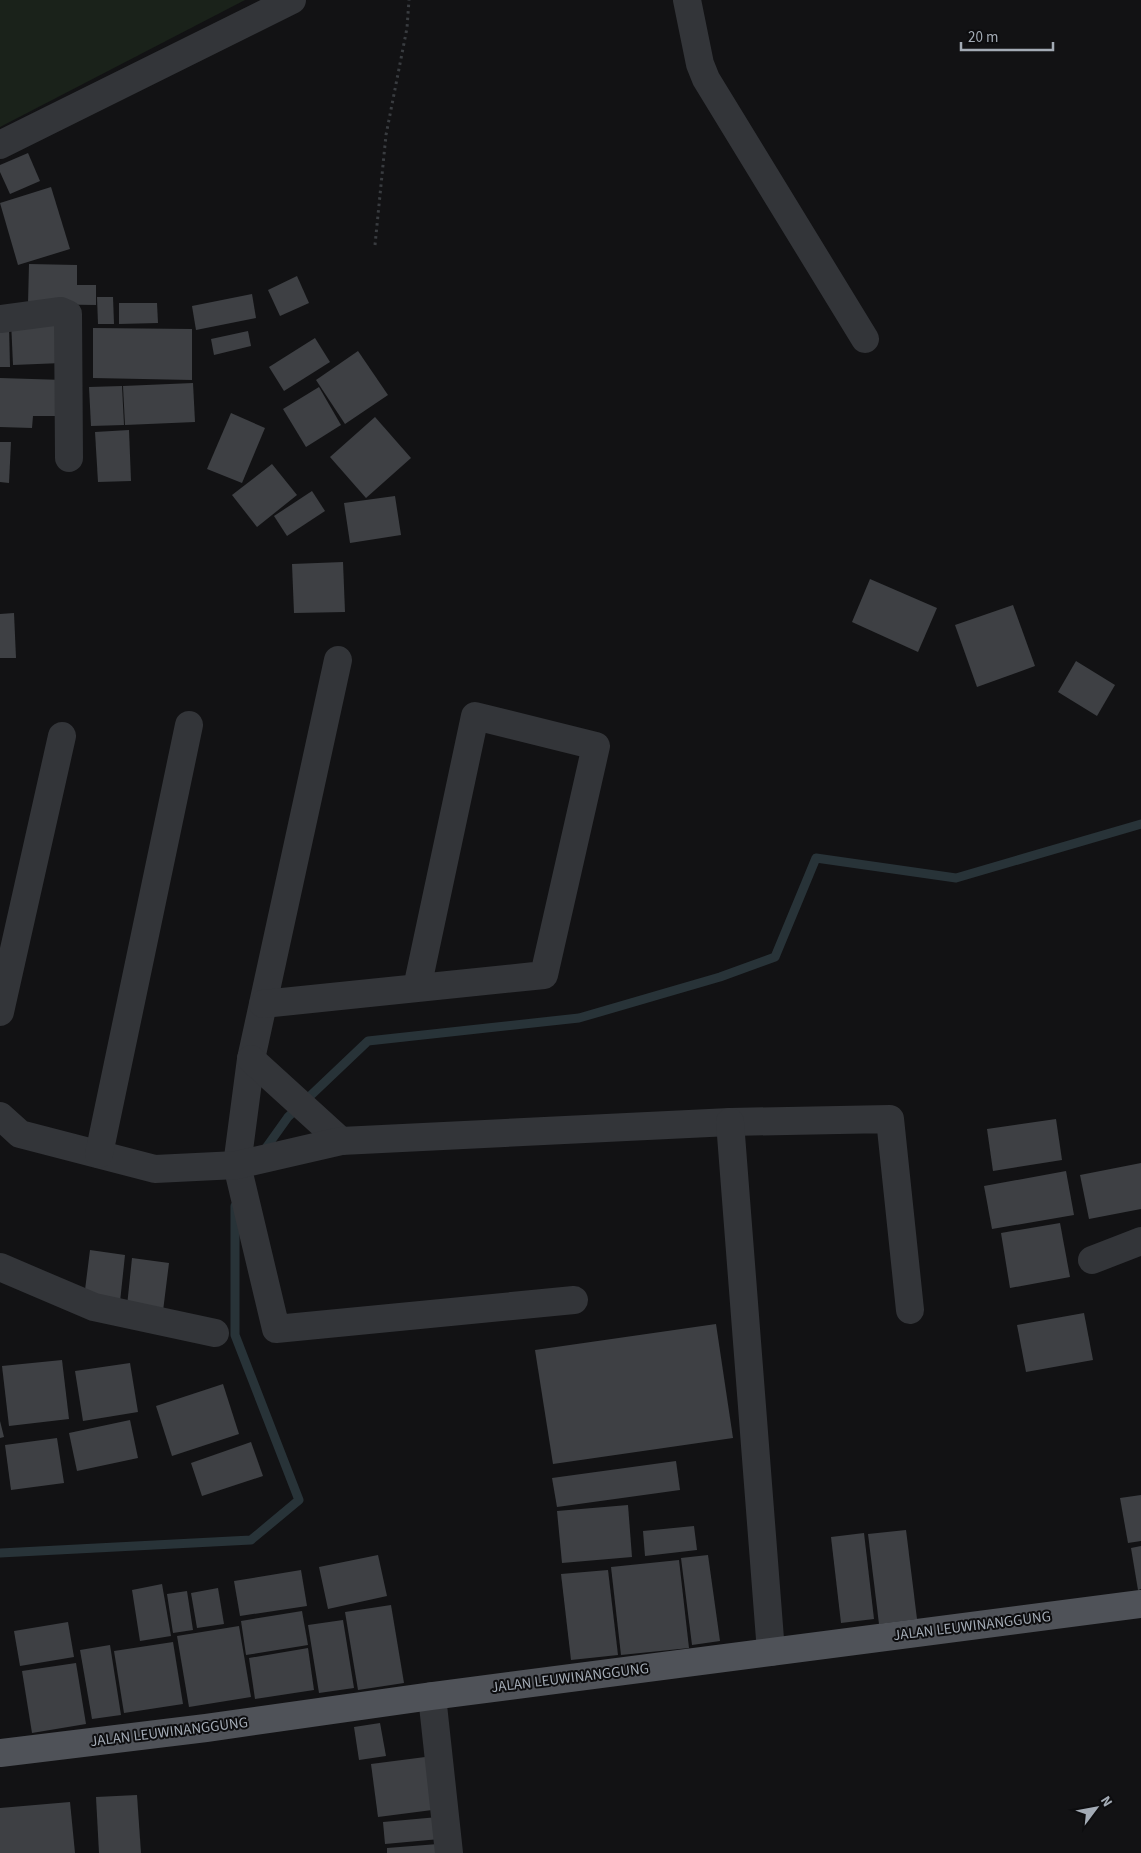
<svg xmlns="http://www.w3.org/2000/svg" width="1141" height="1853" viewBox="0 0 1141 1853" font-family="'Source Sans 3',sans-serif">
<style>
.green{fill:#1a221a}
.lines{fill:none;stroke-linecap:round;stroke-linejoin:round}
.stream{stroke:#283338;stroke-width:9}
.building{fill:#3e4044}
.path{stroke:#393c40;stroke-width:3;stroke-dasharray:2.5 4;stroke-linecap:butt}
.minor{stroke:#333539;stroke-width:28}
.major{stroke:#4f5258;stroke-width:28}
.labels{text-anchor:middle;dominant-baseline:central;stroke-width:4;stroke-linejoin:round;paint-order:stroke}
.street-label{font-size:15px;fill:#a3abb5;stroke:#0d0d0f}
</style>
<rect width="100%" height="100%" fill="#121214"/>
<polygon class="green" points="0,0 245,0 0,127"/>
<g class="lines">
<g class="stream">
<polyline points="263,1152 288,1117 368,1041 579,1018 720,977 775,957 816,858 956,878 1141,824"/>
<polyline points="0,1553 251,1540 299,1500 235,1335 235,1206"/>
</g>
</g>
<g class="building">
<polygon points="28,153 40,181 10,194 0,172 0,165"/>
<polygon points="51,187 70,249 18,265 0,203"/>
<polygon points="29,264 77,265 77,285 96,285 96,305 28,304"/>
<polygon points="297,276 309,303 280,316 268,290"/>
<polygon points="252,294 256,318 196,330 192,306"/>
<polygon points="97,297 113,297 114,324 98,324"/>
<polygon points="119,303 157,303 158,323 119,324"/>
<polygon points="64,320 62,363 13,365 11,321"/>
<polygon points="0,326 9,326 10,367 0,367"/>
<polygon points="93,328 192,329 192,380 93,378"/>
<polygon points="248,331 251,346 214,355 211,339"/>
<polygon points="315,338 330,362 284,391 269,367"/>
<polygon points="358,351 388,395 345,424 316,380"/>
<polygon points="0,378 64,380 64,416 33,416 32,428 0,427"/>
<polygon points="193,383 195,422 125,425 123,386"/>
<polygon points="122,386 124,425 91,426 89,387"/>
<polygon points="319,387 341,425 306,447 283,409"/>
<polygon points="231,413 265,428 242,483 207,469"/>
<polygon points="375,417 411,458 366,498 330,457"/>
<polygon points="129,430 131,481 98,482 95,432"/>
<polygon points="0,442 11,442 9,483 0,482"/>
<polygon points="272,464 297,495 257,527 232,495"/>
<polygon points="312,491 325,511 287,536 274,516"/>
<polygon points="395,496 401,535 350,543 344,503"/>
<polygon points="343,562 345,612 294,613 292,564"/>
<polygon points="870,579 937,608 918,652 852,622"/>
<polygon points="1013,605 1035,666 977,687 955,625"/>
<polygon points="14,613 16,658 0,658 0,614"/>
<polygon points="1076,661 1115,685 1097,716 1058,692"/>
<polygon points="1056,1119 1062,1160 993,1171 987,1129"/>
<polygon points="1141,1163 1141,1209 1089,1219 1080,1175"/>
<polygon points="1066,1171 1074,1215 992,1229 984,1186"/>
<polygon points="1060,1223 1070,1277 1010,1288 1001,1233"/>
<polygon points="90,1250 125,1255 120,1302 84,1298"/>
<polygon points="132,1258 169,1263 163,1311 127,1306"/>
<polygon points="1084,1313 1093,1360 1026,1372 1017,1325"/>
<polygon points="716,1324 733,1438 553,1464 535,1350"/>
<polygon points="62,1360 69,1419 9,1426 2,1366"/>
<polygon points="130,1363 138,1412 83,1421 75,1371"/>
<polygon points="223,1384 239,1434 172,1456 156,1406"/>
<polygon points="130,1420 138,1458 77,1471 69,1433"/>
<polygon points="0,1421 4,1437 0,1438"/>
<polygon points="57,1438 64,1483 11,1490 5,1445"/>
<polygon points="251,1442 263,1476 202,1496 191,1463"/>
<polygon points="676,1461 680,1490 557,1507 552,1478"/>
<polygon points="1141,1495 1141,1541 1128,1543 1120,1498"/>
<polygon points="628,1505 632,1557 562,1563 557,1511"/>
<polygon points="694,1526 697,1550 645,1556 643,1531"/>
<polygon points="906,1530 917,1619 879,1624 868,1534"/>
<polygon points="864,1533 874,1619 841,1623 831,1537"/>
<polygon points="1141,1546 1141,1589 1138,1590 1131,1548"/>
<polygon points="378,1555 387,1596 328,1609 319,1567"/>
<polygon points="708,1555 720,1641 692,1645 681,1558"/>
<polygon points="679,1560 689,1648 621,1655 611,1567"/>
<polygon points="301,1570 307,1606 240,1616 234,1581"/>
<polygon points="608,1570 618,1655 571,1660 561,1574"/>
<polygon points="162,1584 171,1636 140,1641 132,1590"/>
<polygon points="218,1588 224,1624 197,1628 191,1593"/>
<polygon points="187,1591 193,1630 173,1633 167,1594"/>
<polygon points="391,1605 404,1683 358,1690 345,1612"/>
<polygon points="302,1611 308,1645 246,1655 241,1621"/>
<polygon points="343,1620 354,1688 319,1693 308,1625"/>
<polygon points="68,1622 74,1657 20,1666 14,1631"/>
<polygon points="239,1626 251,1697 189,1707 177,1636"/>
<polygon points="173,1642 183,1704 124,1713 114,1651"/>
<polygon points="110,1645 121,1715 92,1719 80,1650"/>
<polygon points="308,1648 314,1690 255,1699 249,1658"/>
<polygon points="76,1663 86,1724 32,1733 22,1671"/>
<polygon points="380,1723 386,1756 359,1760 354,1727"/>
<polygon points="433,1756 440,1809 378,1817 371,1764"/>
<polygon points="137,1795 141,1853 99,1853 96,1797"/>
<polygon points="70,1802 75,1853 0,1853 0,1808"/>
<polygon points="438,1817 440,1839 385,1844 383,1822"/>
<polygon points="438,1844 439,1853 387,1853 387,1848"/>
</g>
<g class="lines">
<polyline class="path" points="375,245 386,135 407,28 409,0"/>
<g class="minor">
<polyline points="687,0 700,64 706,79 865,339"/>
<polyline points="0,145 292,0"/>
<polyline points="0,319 61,311 68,314 69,458"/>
<polyline points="338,660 251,1059 237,1165 276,1329 574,1300"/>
<polyline points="263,1004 544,975 596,746 475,716 417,988"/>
<polyline points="0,1012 62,736"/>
<polyline points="251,1059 341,1141"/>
<polyline points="0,1116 20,1134 155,1169 237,1165 341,1141 730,1122 890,1119 910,1310"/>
<polyline points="730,1122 771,1652"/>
<polyline points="99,1154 189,725"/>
<polyline points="1092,1260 1141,1241"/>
<polyline points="0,1267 94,1307 215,1333"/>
<polyline points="432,1696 449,1853"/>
</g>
<polyline class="major" points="0,1753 206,1728 432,1696 1141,1604"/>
</g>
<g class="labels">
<g class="street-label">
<text transform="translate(972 1626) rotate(-7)">JALAN LEUWINANGGUNG</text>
<text transform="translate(570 1678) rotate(-7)">JALAN LEUWINANGGUNG</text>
<text transform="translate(169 1732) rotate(-7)">JALAN LEUWINANGGUNG</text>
</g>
</g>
<g transform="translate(1096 1808) rotate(58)" stroke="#0d0d0f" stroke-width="4" paint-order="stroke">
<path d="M0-4L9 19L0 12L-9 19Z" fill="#a3abb5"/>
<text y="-8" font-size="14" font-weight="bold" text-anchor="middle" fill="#a3abb5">N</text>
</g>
<path d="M961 42v8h92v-8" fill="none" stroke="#a3abb5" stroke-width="2.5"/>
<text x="968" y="42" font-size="15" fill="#a3abb5" stroke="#0d0d0f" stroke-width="4" paint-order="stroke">20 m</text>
</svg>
